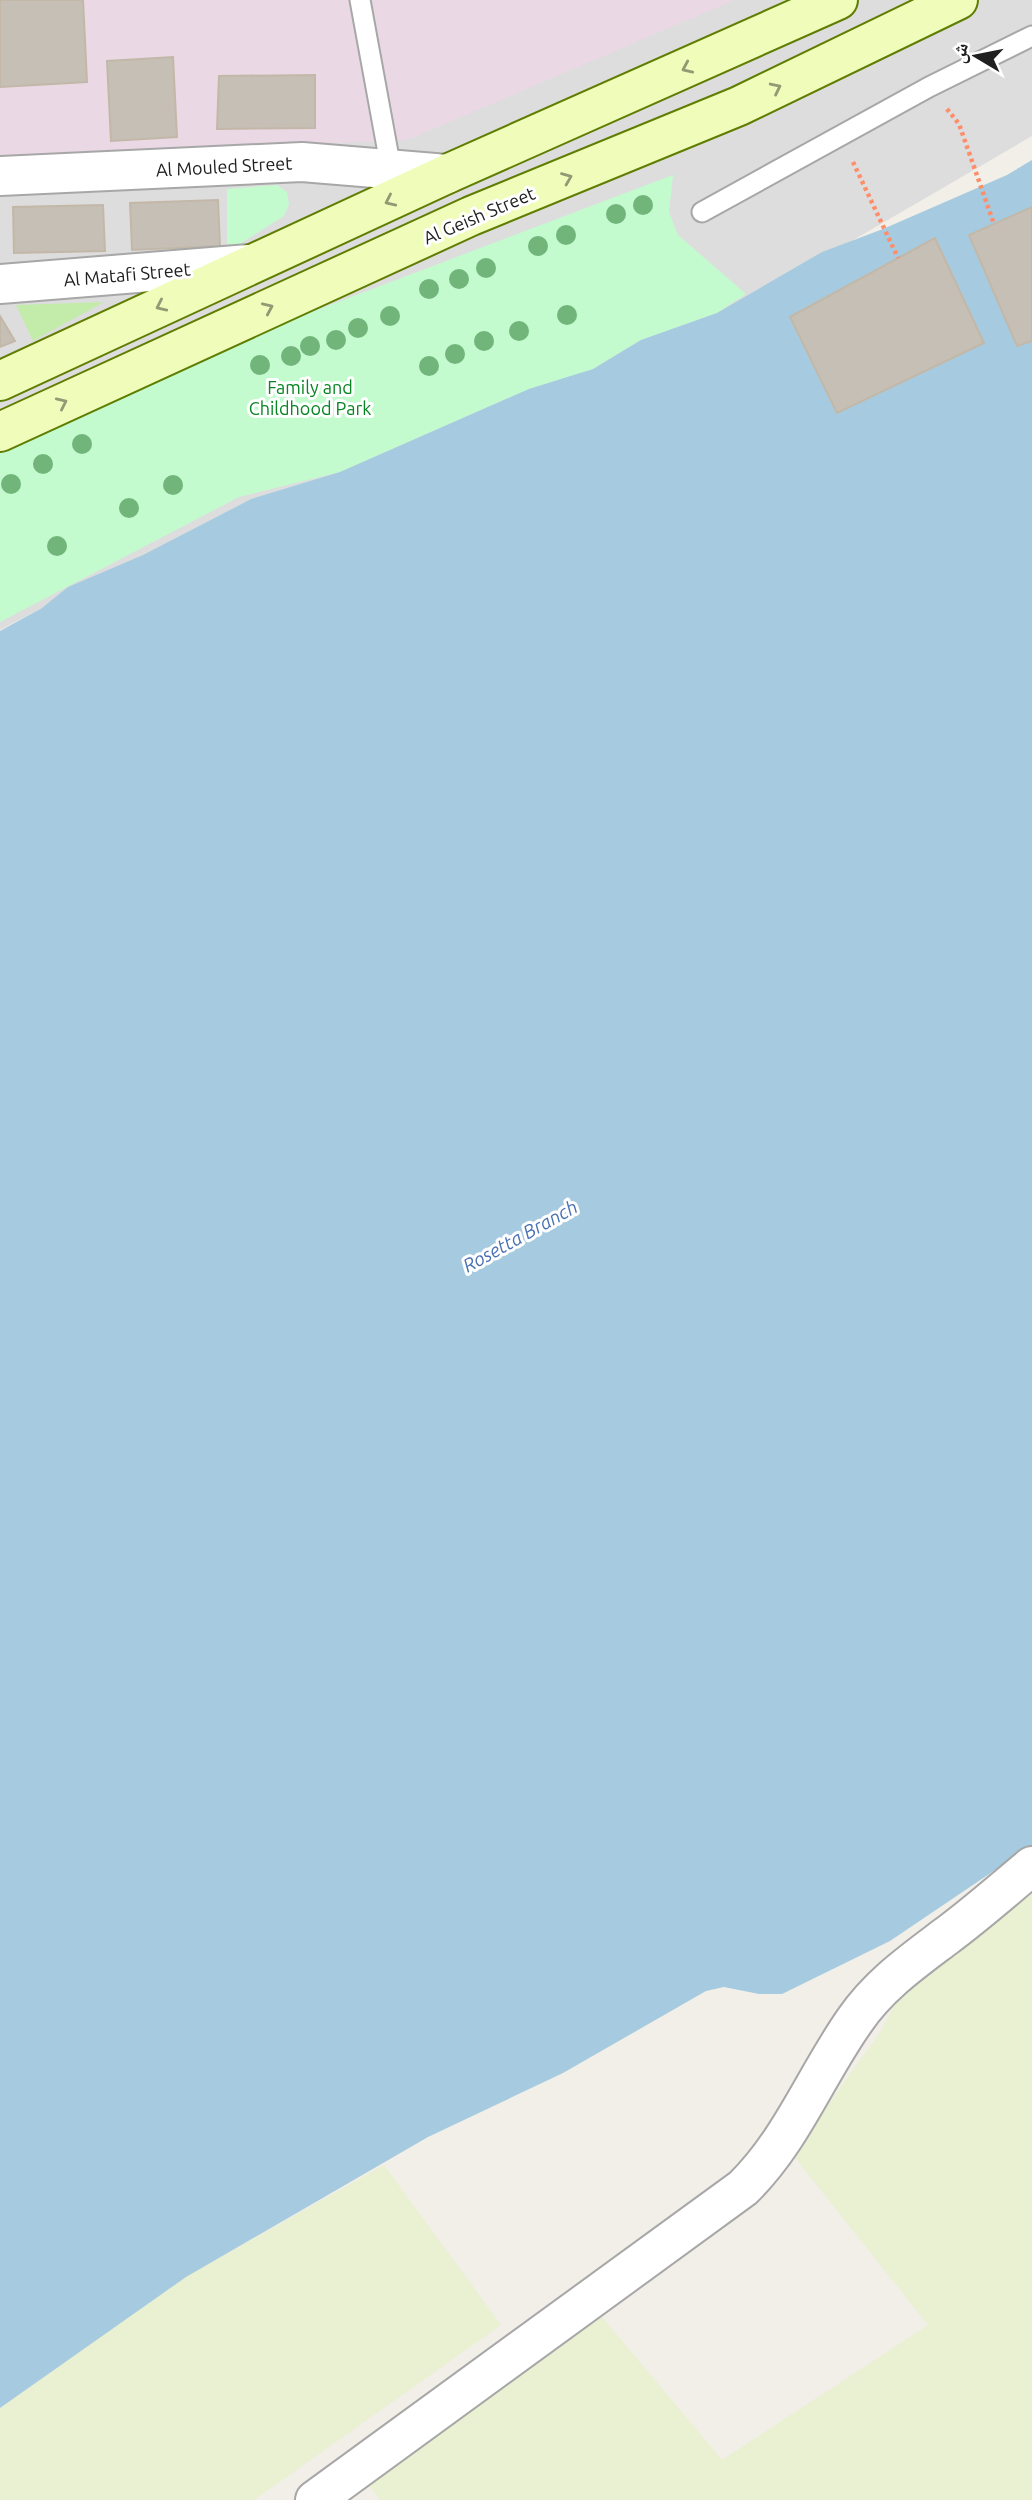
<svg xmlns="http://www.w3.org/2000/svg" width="1032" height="2500" viewBox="0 0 1032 2500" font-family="Ubuntu,'Noto Naskh Arabic',sans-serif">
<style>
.residential{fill:#dedddd}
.industrial{fill:#ead8e5}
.farmland{fill:#eaf0d2}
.grass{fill:#c3ecab}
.park{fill:#c3fbcf}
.water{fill:#a6cbe0}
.building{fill:#c6bfb5;stroke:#c3b8a8;stroke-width:2}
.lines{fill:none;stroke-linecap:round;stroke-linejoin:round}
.lane-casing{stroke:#a7a7a7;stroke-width:23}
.street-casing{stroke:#a7a7a7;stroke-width:42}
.secondary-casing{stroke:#5f7d01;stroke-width:42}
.path{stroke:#fe8d6a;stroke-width:4.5;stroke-dasharray:3.5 3.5;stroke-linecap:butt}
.lane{stroke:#fff;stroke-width:19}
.street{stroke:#fff;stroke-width:38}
.secondary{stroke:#f0fcba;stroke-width:38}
.tree{fill:#71b57b}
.oneway{stroke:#929975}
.labels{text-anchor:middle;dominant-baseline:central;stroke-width:6;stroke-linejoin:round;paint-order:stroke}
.street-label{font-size:18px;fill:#202020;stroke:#fff}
.park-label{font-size:18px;fill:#088523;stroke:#fff}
.water-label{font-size:19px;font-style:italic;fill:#4870b4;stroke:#fff}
</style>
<rect width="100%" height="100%" fill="#f1efe7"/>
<polygon class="residential" points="0,0 1032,0 1032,136 757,296 351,473 251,499 0,630"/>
<polygon class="industrial" points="0,0 734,0 407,140 0,159"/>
<g class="farmland">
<polygon points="1032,1882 1032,2500 380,2500 360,2474 592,2305 722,2460 928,2325 792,2154 879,2034 922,1953"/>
<polygon points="384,2165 501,2325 254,2500 0,2500 0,2408 185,2277"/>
</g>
<polygon class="grass" points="104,302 33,341 16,305"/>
<g class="park">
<polygon points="673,175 669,212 678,235 746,294 717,313 641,340 593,369 529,389 340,472 239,497 0,622 0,453 219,347"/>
<polygon points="277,185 287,192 289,204 284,216 227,252 227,189"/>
</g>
<polygon class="water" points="1032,160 1032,1845 890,1941 782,1994 759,1994 724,1987 706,1991 563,2073 428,2137 186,2277 0,2408 0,631 42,608 68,587 143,555 251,499 340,472 529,389 593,369 641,340 717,313 822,252 883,229 1007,175"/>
<g class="building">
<polygon points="0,0 83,0 87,82 0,87"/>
<polygon points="173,57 177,137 111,141 107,61"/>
<polygon points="315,75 315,128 217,129 219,76"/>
<polygon points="218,200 220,246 132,250 130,203"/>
<polygon points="103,205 105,251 14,253 13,207"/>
<polygon points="1032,207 1032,341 1017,346 969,235"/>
<polygon points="935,238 984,343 837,413 790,317"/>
<polygon points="0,316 15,341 0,347"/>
</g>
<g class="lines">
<defs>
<g id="lane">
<polyline points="360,0 391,169"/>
<polyline points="702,212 929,87 1032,36"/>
</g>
<g id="street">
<polyline points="0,176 302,162 447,174"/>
<polyline points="0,284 249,264"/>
<path d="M315 2500 743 2188C792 2140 816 2075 855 2020 879 1985 912 1962 945 1937 975 1915 1003 1890 1032 1866"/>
</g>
<g id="secondary">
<polyline points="0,381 447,174 838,0"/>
<polyline points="0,432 471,216 739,106 958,0"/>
</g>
</defs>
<use href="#lane" class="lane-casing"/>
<use href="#street" class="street-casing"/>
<use href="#secondary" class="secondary-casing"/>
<g class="path">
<polyline points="947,109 959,124 994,224"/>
<polyline points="853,162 898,258"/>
</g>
<use href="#lane" class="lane"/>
<use href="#street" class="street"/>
<use href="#secondary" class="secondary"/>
</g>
<g class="tree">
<circle cx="643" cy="205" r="10"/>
<circle cx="616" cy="214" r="10"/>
<circle cx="566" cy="235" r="10"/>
<circle cx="538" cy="246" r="10"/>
<circle cx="486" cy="268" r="10"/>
<circle cx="459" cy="279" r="10"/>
<circle cx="429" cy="289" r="10"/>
<circle cx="567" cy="315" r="10"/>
<circle cx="390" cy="316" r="10"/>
<circle cx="358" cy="328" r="10"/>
<circle cx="519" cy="331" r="10"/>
<circle cx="336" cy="340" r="10"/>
<circle cx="484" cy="341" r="10"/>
<circle cx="310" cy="346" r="10"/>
<circle cx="455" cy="354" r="10"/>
<circle cx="291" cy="356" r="10"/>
<circle cx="260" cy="365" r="10"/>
<circle cx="429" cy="366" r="10"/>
<circle cx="82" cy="444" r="10"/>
<circle cx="43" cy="464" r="10"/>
<circle cx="11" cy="484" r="10"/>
<circle cx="173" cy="485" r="10"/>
<circle cx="129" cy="508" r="10"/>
<circle cx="57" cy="546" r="10"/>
</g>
<defs><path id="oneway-chevron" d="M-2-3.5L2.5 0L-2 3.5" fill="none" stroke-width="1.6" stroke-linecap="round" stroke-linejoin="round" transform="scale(1.75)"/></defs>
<g class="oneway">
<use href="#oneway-chevron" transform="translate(687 68) rotate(156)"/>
<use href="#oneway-chevron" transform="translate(776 88) rotate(-26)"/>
<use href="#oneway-chevron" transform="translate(567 178) rotate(-22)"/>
<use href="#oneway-chevron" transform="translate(390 201) rotate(155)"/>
<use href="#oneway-chevron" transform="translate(161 306) rotate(155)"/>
<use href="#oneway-chevron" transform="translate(268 308) rotate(-24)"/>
<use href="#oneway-chevron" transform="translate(62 403) rotate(-25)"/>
</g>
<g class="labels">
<g class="street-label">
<text transform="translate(224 166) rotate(-3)">Al Mouled Street</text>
<text transform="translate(479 215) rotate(-23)">Al Geish Street</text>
<text transform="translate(127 274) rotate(-5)">Al Matafi Street</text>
</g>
<g class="park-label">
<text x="310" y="387">Family and<tspan x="310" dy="21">Childhood Park</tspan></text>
</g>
<g class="water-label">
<text transform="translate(520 1236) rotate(-29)">Rosetta Branch</text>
</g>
</g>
<g transform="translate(976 56) rotate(280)" stroke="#ffffff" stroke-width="5" paint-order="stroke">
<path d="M0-5L12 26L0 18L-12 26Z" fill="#202020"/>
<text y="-10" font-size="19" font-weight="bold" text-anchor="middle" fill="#202020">ش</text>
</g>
</svg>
